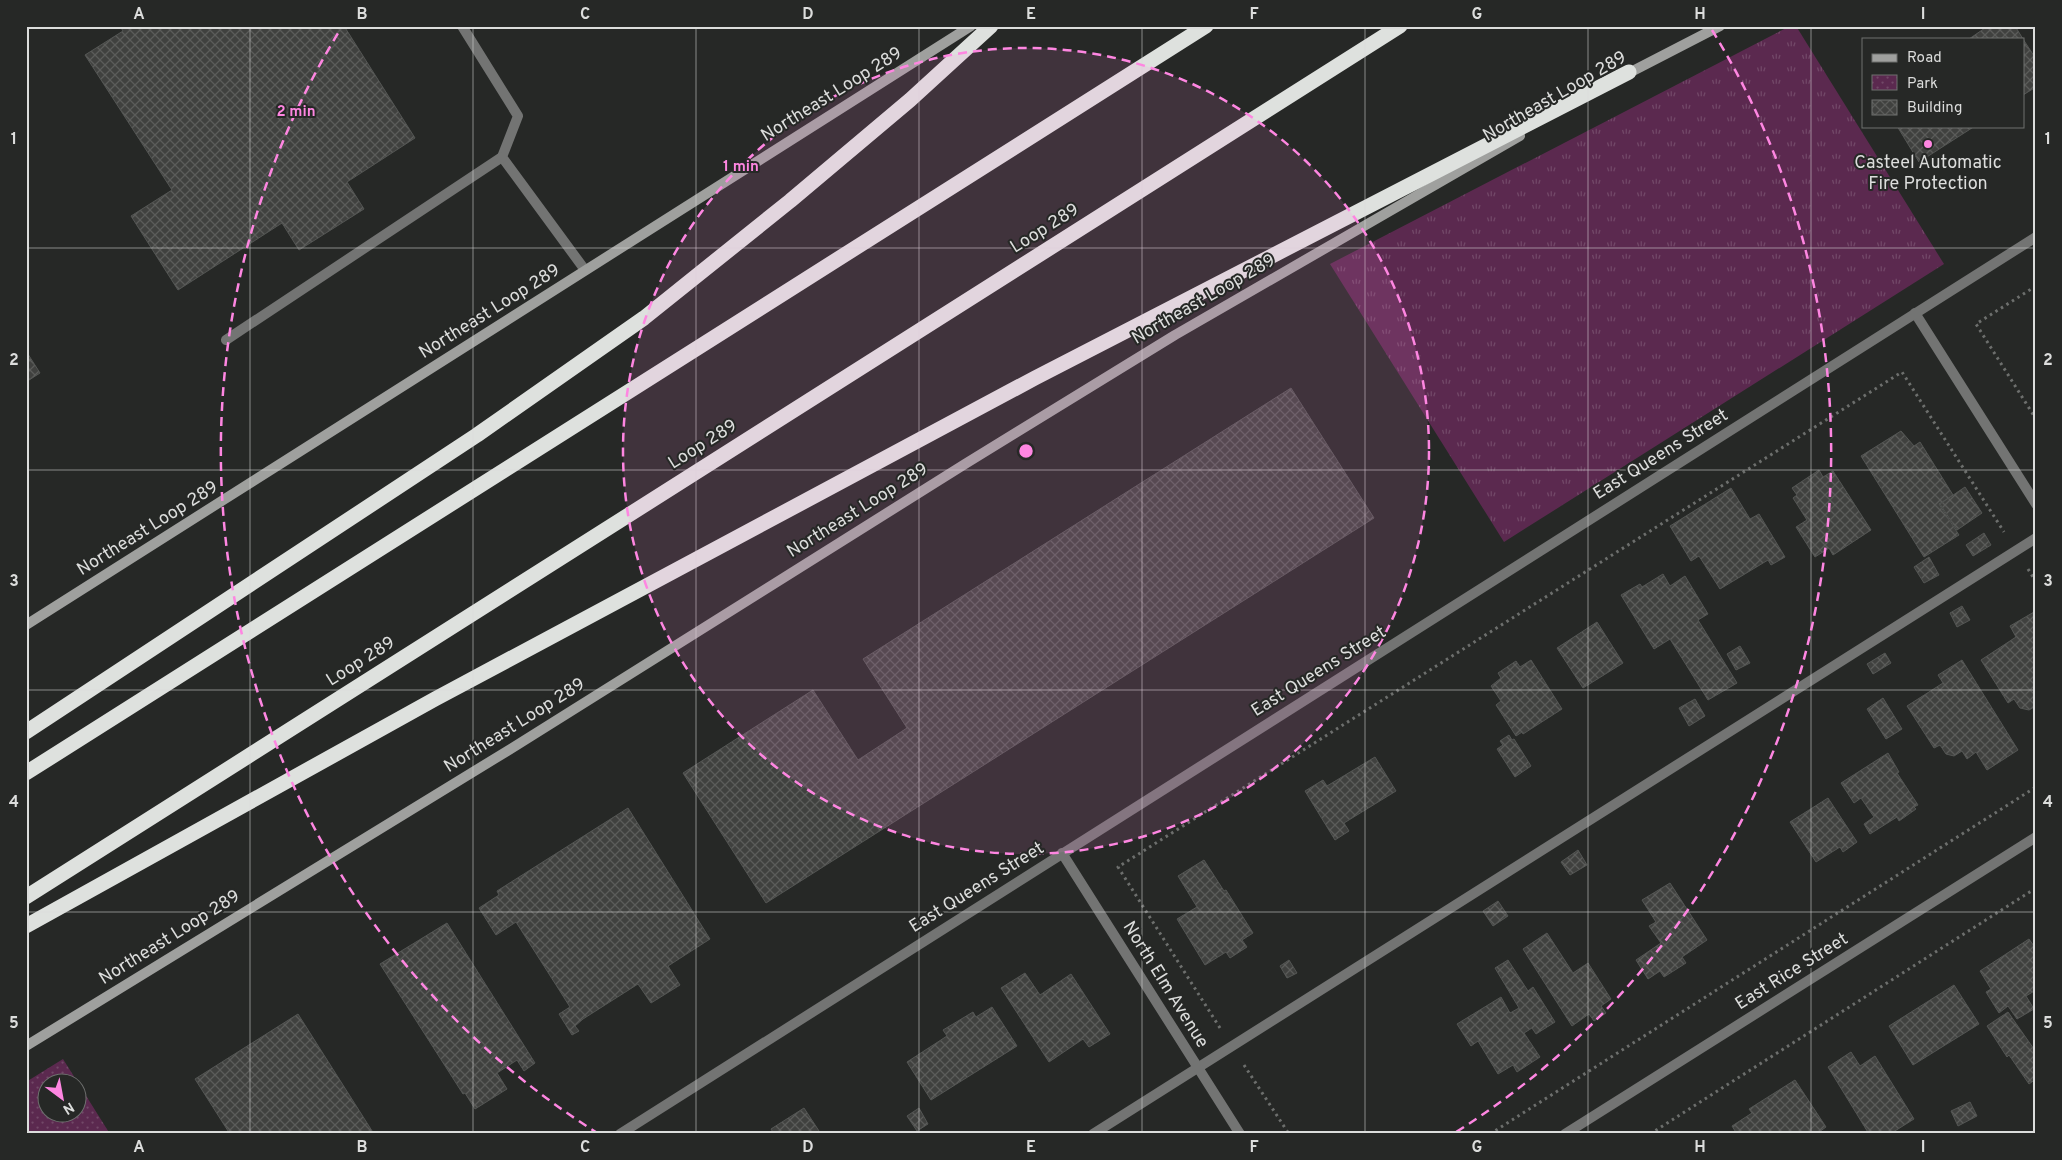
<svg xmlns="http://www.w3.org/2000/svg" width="2062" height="1160" viewBox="0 0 2062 1160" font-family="Overpass,sans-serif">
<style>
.grass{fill:url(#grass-tufts)}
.park{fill:url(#park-dots);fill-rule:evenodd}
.building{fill:url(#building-cross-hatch);stroke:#545654}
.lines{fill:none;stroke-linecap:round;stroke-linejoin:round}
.path{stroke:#6d6f6d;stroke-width:3;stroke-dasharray:2.5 4;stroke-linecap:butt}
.lane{stroke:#737473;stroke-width:10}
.street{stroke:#737473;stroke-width:10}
.secondary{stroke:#9fa09e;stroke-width:10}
.highway{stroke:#dee1de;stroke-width:15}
.grid{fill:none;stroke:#dcdddc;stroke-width:1;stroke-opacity:0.55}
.ring{fill:none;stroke:#fe86e1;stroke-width:2.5;stroke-dasharray:9 6}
.poi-dot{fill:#fe86e1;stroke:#262826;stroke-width:2}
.labels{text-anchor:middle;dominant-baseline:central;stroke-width:4;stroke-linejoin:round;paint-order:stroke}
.street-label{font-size:18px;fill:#dcdddc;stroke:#262826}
.poi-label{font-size:18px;fill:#dcdddc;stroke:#262826}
.centre{fill:#fe86e1;stroke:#262826;stroke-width:2.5}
.ring-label{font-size:15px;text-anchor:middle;font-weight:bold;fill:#fe86e1;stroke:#262826;stroke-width:4;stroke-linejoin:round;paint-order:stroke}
.neatline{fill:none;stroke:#dcdddc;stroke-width:2}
.grid-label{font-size:16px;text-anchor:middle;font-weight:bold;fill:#dcdddc}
</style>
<defs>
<pattern id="grass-tufts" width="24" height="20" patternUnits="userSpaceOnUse" patternTransform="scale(1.25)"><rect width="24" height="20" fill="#5b294f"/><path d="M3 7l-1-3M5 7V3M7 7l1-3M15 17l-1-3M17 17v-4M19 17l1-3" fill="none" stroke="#724868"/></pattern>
<pattern id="park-dots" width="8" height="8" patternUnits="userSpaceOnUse" patternTransform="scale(1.25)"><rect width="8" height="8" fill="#5b294f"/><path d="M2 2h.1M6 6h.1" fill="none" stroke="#724868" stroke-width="1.8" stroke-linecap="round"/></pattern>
<pattern id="building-cross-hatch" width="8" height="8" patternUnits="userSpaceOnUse" patternTransform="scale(1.25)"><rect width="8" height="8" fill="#40413f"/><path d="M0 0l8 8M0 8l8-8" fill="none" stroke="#5b5c5a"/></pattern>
</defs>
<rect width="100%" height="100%" fill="#262826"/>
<polygon class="grass" points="1790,26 1796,26 1944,264 1504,542 1330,264"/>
<path class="park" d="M63 1059 110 1134H26V1082ZM48 1082H78V1112H48Z"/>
<g class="building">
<polygon points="120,26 344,26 415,138 347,182 364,209 299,250 282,223 178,290 131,216 172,190 85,55 123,31"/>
<polygon points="1988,26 2015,26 2023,39 1969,39"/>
<polygon points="2023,39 2036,59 2036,87 2023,95"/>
<polygon points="1897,126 1975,126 1919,162"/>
<polygon points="26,351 40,373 26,382"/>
<polygon points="1291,388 1374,518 766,903 683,773 813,690 858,760 907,728 863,659"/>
<polygon points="1901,431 1914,446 1920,442 1953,495 1939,504 1959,535 1924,557 1861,456"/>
<polygon points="1819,470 1823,477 1833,471 1871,530 1833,555 1829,548 1815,557 1796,527 1807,520 1793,498 1797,495 1792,488"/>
<polygon points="1965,487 1982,513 1957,530 1940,504"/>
<polygon points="1731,488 1750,519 1759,514 1785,557 1771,565 1768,560 1720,589 1699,556 1691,561 1670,526"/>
<polygon points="1984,533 1991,545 1973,556 1966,545"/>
<polygon points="1929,557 1939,575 1924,583 1914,567"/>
<polygon points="1663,574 1670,586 1685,576 1708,614 1698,620 1737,683 1708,700 1670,639 1654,649 1621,595 1640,584 1642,587"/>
<polygon points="1962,606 1970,620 1957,627 1950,613"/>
<polygon points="2034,612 2036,615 2036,706 2029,710 2020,708 2014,699 2008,703 1981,660 2016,637 2010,626"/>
<polygon points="1597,622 1623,663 1583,688 1557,648"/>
<polygon points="1740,646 1750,663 1736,670 1727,654"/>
<polygon points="1885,653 1891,663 1873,674 1867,664"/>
<polygon points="1531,660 1562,709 1523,734 1522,732 1516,736 1496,705 1501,701 1491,686 1501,678 1498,673 1516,661 1520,667"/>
<polygon points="1962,660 2018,750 1987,770 1976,752 1967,759 1962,751 1954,756 1946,754 1940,745 1934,748 1907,706 1943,683 1938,675"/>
<polygon points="1883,698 1902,729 1886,739 1867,709"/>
<polygon points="1695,699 1705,716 1689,726 1679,708"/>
<polygon points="1509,735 1512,740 1514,739 1531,766 1515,777 1497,749 1503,745 1500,741"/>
<polygon points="1888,753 1899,772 1897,773 1918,805 1914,807 1916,809 1899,821 1897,817 1870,834 1864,824 1874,817 1861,798 1854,803 1841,783"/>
<polygon points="1375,757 1396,791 1344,823 1349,831 1335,840 1305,791 1323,780 1327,786"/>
<polygon points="1828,798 1857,842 1843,852 1840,847 1816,862 1790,822"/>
<polygon points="628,808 710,939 668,966 680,985 651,1003 638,984 583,1019 575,1026 579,1031 572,1035 559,1014 570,1007 516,922 496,935 479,908 499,895 497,891"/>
<polygon points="1578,850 1587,865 1570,875 1561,862"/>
<polygon points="1204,860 1224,891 1226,890 1253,933 1242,940 1247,947 1230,958 1226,952 1205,965 1177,919 1197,907 1178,876"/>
<polygon points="1670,883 1707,940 1682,957 1686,963 1664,977 1660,971 1648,979 1636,960 1661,943 1649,926 1656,922 1642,900"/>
<polygon points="1498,901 1508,916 1493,926 1483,911"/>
<polygon points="447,923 535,1063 524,1071 517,1060 497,1073 507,1089 475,1109 465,1093 463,1094 380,964"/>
<polygon points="1547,933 1573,973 1588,963 1611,999 1601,1006 1606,1013 1594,1021 1589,1014 1572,1026 1523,949"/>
<polygon points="2029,939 2036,949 2036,990 2026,996 2034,1009 2017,1019 2008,1006 1999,1013 1986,992 1991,989 1980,971"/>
<polygon points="1289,960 1297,973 1287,978 1280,966"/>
<polygon points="1508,960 1528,991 1533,987 1555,1022 1536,1034 1532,1028 1524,1033 1540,1057 1517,1072 1513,1065 1498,1074 1478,1041 1471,1046 1457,1024 1501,997 1510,1013 1519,1008 1495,968"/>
<polygon points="1025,973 1040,995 1071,974 1110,1034 1089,1047 1083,1039 1049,1062 1001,988"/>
<polygon points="1954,985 1979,1024 1913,1065 1889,1026"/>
<polygon points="992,1007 1017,1046 931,1100 907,1062 947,1036 943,1030 973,1012 976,1017"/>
<polygon points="2008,1012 2036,1052 2036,1079 2029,1084 2009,1055 2007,1057 1987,1026"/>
<polygon points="298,1014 374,1134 230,1134 195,1079"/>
<polygon points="1851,1052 1860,1066 1875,1056 1914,1119 1890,1134 1869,1134 1828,1067"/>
<polygon points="1795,1080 1826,1127 1819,1132 1820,1134 1737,1134 1732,1126 1752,1113 1749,1109"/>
<polygon points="1970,1102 1977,1116 1958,1126 1951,1111"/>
<polygon points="804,1108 821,1134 774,1134 771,1129"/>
<polygon points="919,1108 928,1124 917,1131 907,1116"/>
</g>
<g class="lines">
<g class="path">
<polyline points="2036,286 1976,324 2036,419"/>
<polyline points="2028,569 2036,582"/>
<polyline points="1220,1028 1118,867 1902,372 2004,532"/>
<polyline points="1244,1065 1289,1134"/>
<polyline points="1490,1134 2036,787"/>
<polyline points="1650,1134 2036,888"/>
</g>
<g class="lane">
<polyline points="462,26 518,116 502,157 585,270"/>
<polyline points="226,340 502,157"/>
<polyline points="1093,1134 2036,538"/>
</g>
<g class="street">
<polyline points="1915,313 2036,504"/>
<polyline points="1062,853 1240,1134"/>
<polyline points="620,1134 2036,237"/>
<polyline points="1565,1134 2036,837"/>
</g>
<g class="secondary">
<polyline points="1625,75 1720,26"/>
<polyline points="26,625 971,26"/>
<polyline points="26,1046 517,745 965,464 1175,335 1520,136"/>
</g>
<g class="highway">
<polyline points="26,732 477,435 644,318 790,201 910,100 991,26"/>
<polyline points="26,773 1206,26"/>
<polyline points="26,897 1400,26"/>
<polyline points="26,926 435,699 1035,378 1629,72"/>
</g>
</g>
<path class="grid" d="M250 26V1134M473 26V1134M696 26V1134M919 26V1134M1142 26V1134M1365 26V1134M1588 26V1134M1811 26V1134M26 248H2036M26 470H2036M26 690H2036M26 912H2036"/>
<circle cx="1026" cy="451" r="403" fill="#fe86e1" fill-opacity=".12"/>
<g class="ring">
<circle cx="1026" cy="451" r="403"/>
<path d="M599 1134A805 805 0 0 1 340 30M1712 30A805 805 0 0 1 1453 1134"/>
</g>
<circle class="poi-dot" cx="1928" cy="144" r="5"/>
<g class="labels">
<g class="street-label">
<text transform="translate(832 95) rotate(-32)">Northeast Loop 289</text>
<text transform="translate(1555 97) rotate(-30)">Northeast Loop 289</text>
<text transform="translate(1045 229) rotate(-32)">Loop 289</text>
<text transform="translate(1204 300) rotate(-30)">Northeast Loop 289</text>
<text transform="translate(490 312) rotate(-32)">Northeast Loop 289</text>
<text transform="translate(703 445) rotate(-32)">Loop 289</text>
<text transform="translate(1661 455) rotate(-32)">East Queens Street</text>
<text transform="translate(858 511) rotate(-32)">Northeast Loop 289</text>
<text transform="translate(148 529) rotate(-32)">Northeast Loop 289</text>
<text transform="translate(361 662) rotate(-32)">Loop 289</text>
<text transform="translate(1319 672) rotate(-32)">East Queens Street</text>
<text transform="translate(515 726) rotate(-32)">Northeast Loop 289</text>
<text transform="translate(977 888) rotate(-32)">East Queens Street</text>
<text transform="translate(170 938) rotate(-32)">Northeast Loop 289</text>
<text transform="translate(1792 972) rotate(-32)">East Rice Street</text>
<text transform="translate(1165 985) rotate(58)">North Elm Avenue</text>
</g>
<g class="poi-label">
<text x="1928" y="163">Casteel Automatic<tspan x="1928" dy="21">Fire Protection</tspan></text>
</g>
</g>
<circle cx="1026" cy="451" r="8" class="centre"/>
<g class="ring-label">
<text x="296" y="116">2 min</text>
<text x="741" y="171">1 min</text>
</g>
<rect width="2062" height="1160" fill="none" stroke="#262826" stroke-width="55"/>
<rect x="1862" y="38" width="162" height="90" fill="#262826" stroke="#6f706f"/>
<rect x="1872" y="54" width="25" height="8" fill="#9fa09e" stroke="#6f706f"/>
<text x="1907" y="62" font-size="15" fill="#dcdddc">Road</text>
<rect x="1872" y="75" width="25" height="15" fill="url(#park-dots)" stroke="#6f706f"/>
<text x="1907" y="88" font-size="15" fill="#dcdddc">Park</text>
<rect x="1872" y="100" width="25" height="15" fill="url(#building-cross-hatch)" stroke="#6f706f"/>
<text x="1907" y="112" font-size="15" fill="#dcdddc">Building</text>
<g transform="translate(62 1098) rotate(148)"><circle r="24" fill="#262826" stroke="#6f706f"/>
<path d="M0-4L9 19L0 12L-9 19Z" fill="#fe86e1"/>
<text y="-8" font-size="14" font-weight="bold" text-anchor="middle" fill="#dcdddc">N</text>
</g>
<rect x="28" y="28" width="2006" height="1104" class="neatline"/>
<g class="grid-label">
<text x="139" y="19">A</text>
<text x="362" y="19">B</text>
<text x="585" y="19">C</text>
<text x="808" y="19">D</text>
<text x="1031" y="19">E</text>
<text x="1254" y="19">F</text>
<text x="1477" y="19">G</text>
<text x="1700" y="19">H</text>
<text x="1923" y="19">I</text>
<text x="14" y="144">1</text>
<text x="2048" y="144">1</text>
<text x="14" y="365">2</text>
<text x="2048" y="365">2</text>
<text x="14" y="586">3</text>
<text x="2048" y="586">3</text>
<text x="14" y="807">4</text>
<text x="2048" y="807">4</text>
<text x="14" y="1028">5</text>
<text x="2048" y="1028">5</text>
<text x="139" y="1152">A</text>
<text x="362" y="1152">B</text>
<text x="585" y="1152">C</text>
<text x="808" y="1152">D</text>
<text x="1031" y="1152">E</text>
<text x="1254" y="1152">F</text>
<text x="1477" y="1152">G</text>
<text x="1700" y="1152">H</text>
<text x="1923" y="1152">I</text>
</g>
</svg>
